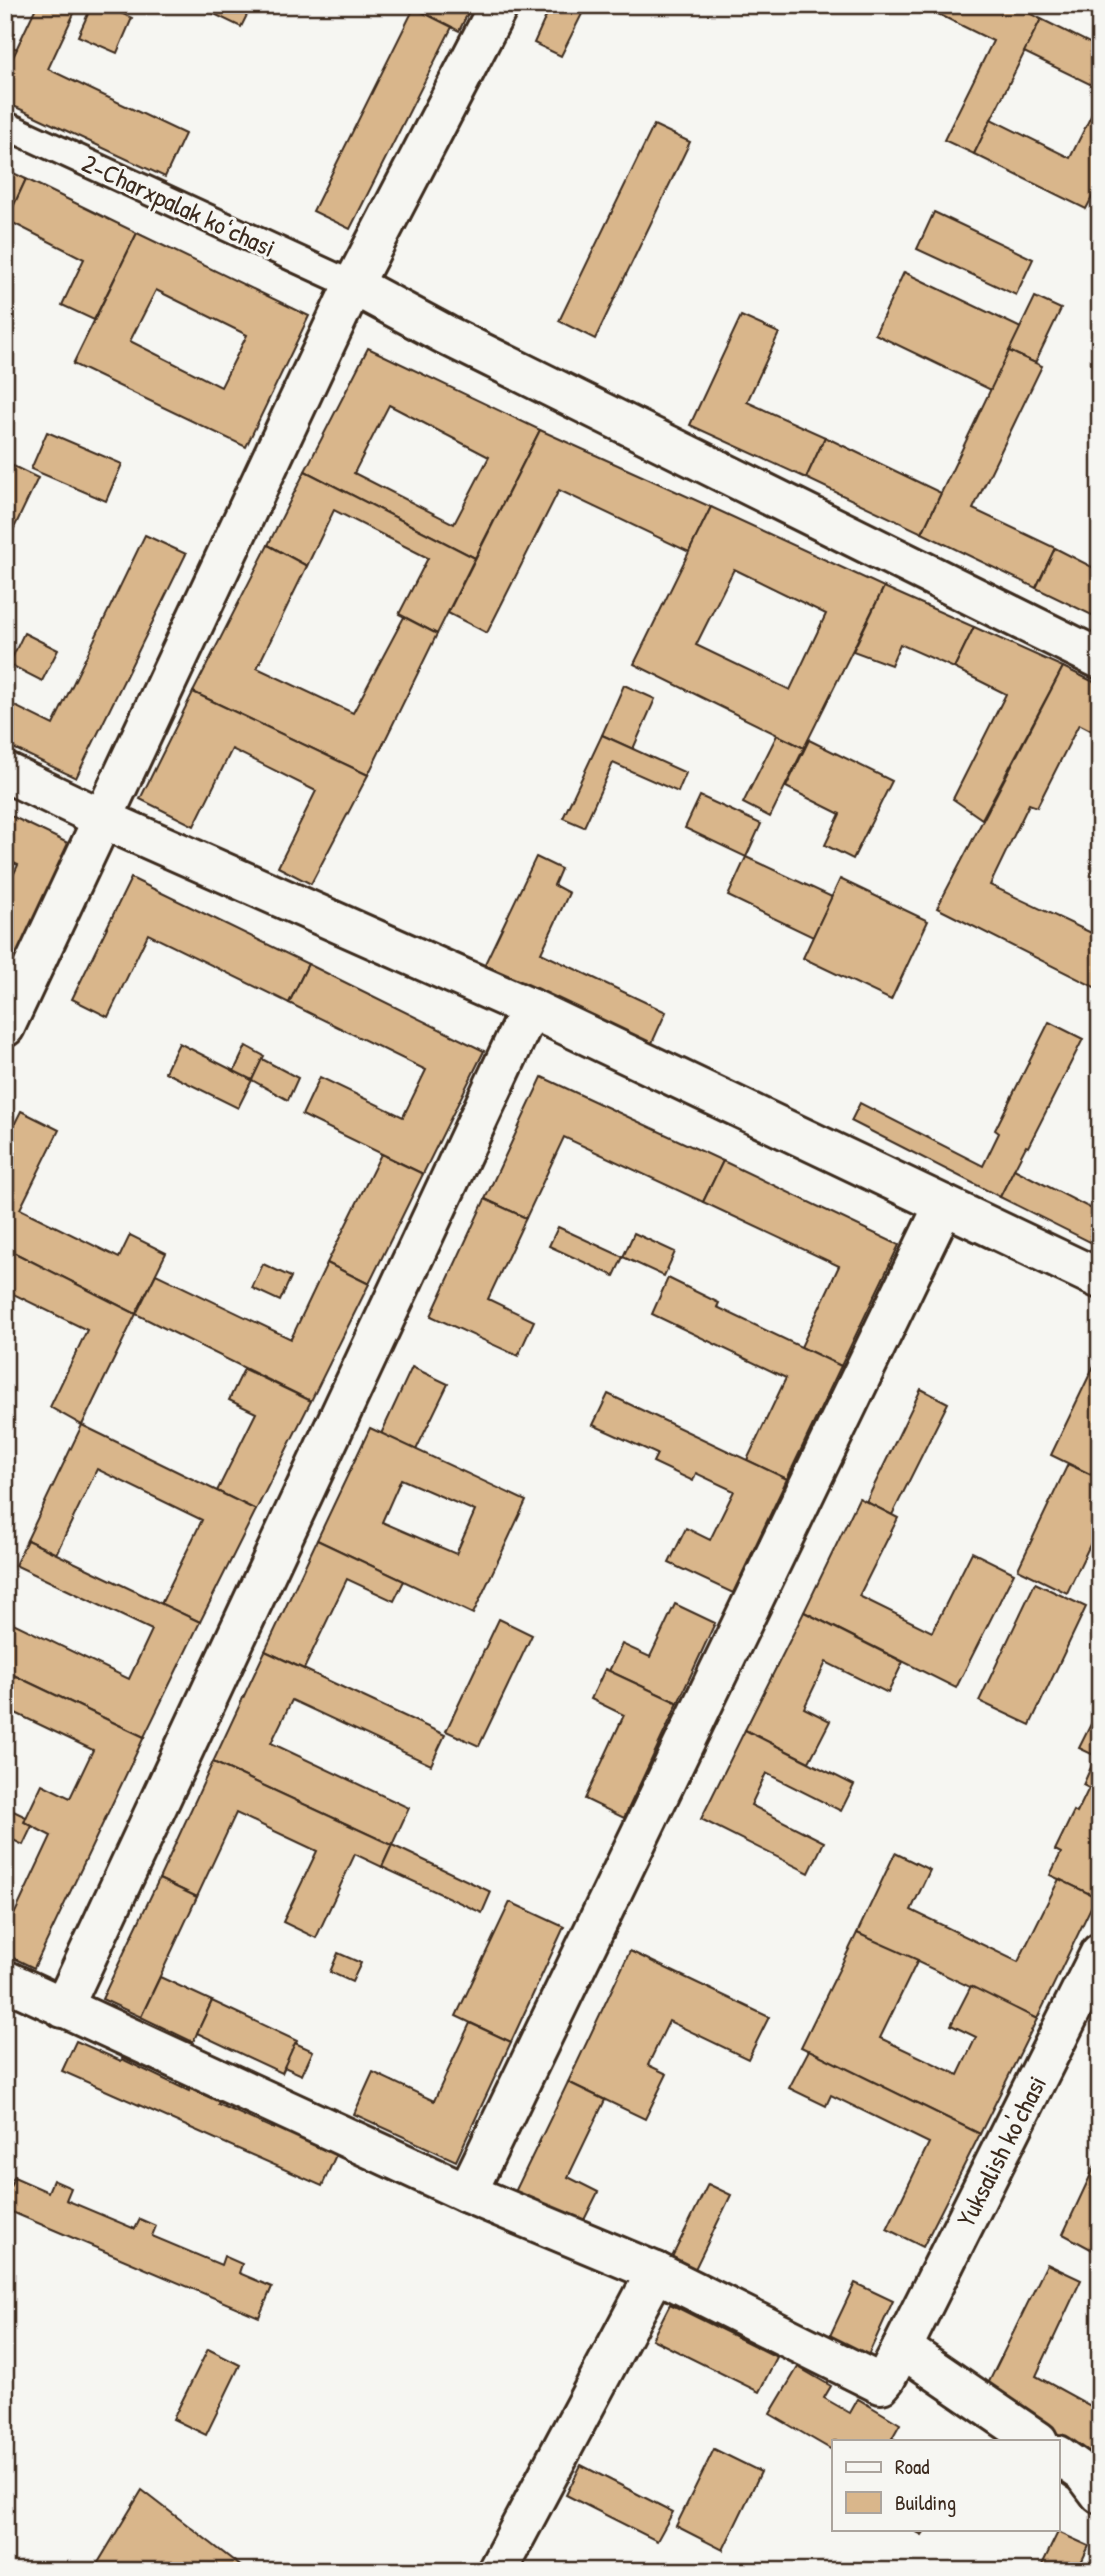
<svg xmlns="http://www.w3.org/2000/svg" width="1105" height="2576" viewBox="0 0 1105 2576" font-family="'Patrick Hand',sans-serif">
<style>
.building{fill:#d9b68b;stroke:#3b2a1e;stroke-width:2;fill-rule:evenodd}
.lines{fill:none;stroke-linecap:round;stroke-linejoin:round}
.service-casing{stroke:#3b2a1e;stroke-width:32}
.minor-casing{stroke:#3b2a1e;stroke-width:44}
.service{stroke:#f6f6f2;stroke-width:26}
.minor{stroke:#f6f6f2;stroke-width:38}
.labels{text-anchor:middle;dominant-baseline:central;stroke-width:6;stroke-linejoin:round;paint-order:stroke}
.street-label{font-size:26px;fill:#3b2a1e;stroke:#f6f6f2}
</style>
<rect width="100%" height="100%" fill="#f6f6f2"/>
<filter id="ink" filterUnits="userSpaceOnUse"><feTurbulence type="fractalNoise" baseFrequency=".0143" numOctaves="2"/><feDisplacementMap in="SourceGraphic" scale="14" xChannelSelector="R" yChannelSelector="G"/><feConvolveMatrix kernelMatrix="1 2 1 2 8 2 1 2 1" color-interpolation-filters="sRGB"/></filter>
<g filter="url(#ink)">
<g class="building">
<polygon points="37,5 78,5 48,69 185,134 165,177 5,102 5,73"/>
<polygon points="92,5 103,5 132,18 117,53 78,36"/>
<polygon points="211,5 252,5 241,27 208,11"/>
<polygon points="408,5 472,5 459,31"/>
<polygon points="551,5 580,5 585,8 561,56 534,43"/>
<polygon points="920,5 1013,5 1041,19 974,154 944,140 993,41"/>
<polygon points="414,8 452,27 350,229 313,211"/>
<polygon points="1041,19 1100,48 1100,89 1024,52"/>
<polygon points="5,44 17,49 5,73"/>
<polygon points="1100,98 1100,182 1086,209 974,154 991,119 1070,158"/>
<polygon points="654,125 690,142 595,339 559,321"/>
<polygon points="5,169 26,179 7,220 5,219"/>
<polygon points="26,179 137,233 94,320 62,305 84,259 7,220"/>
<polygon points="934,212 1033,259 1016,295 917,249"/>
<path d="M137 233 309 316 246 447 73 364ZM156 290 247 335 221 387 130 341Z"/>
<polygon points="904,272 1021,328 991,390 875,334"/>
<polygon points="1035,297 1061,309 1035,363 1009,351"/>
<polygon points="741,316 779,333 747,402 825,437 806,478 690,425"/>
<path d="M368 348 540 430 475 558 305 471ZM389 405 489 457 454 524 354 473Z"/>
<polygon points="1009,351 1042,366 973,509 1055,548 1036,588 922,533"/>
<polygon points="540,430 711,507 689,552 559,490 487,633 448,613"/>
<polygon points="47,432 122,464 106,501 31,469"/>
<polygon points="825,437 941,493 922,533 806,478"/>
<polygon points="5,462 38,478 5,547"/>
<polygon points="305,471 475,558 437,634 399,614 428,558 334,510 307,566 268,545"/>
<path d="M711 507 884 587 804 748 634 664ZM734 569 826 614 790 690 696 645Z"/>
<polygon points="145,535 186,554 76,778 5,744 5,701 53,725"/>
<polygon points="268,545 307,566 257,668 353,713 404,617 437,634 368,775 193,692"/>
<polygon points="1055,548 1100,571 1100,619 1036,588"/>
<polygon points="884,587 974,627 954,668 900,644 891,665 853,651"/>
<polygon points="974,627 1063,667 982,819 953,799 1006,694 954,668"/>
<polygon points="24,633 58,650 42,681 9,664"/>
<polygon points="1063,667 1100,685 1100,735 1079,724 1037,807 1029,804 990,885 1100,937 1100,990 937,908"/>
<polygon points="624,685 655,699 633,749 602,735"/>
<polygon points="193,692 368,775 311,884 278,867 316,791 232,749 194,826 140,799"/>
<polygon points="602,735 686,773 678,792 613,763 584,827 563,818"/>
<polygon points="777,735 804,748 770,817 743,803"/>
<polygon points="809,740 892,781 853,859 825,845 840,814 786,787"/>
<polygon points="700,796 761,824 746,857 685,828"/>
<polygon points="5,813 72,845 12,968 5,965 5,892 18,865 5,859"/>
<polygon points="536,857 561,869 554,885 569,893 541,953 666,1012 647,1054 480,974"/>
<polygon points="746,857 832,897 813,937 728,896"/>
<polygon points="131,878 308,964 289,1003 148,934 108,1017 72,999"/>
<polygon points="840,879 928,921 891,1000 803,958"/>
<polygon points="308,964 484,1051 423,1174 302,1115 320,1077 403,1117 426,1070 289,1003"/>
<polygon points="5,965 12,968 5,983"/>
<polygon points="1049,1022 1083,1039 1028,1147 1026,1146 1000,1197 851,1121 860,1103 983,1166 999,1133 995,1130"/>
<polygon points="179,1043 252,1080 238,1108 165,1072"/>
<polygon points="246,1046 264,1056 252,1080 234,1071"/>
<polygon points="262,1059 298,1078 288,1100 252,1080"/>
<polygon points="542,1077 723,1161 703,1202 564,1137 526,1218 485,1199"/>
<polygon points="21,1111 59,1130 20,1209 119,1258 130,1235 166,1253 136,1314 5,1248 5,1143"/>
<polygon points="381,1154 423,1174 369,1284 327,1263"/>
<polygon points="723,1161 899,1245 841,1366 801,1347 839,1266 703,1202"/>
<polygon points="1014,1169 1100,1213 1100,1247 1000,1197"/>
<polygon points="485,1199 526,1218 488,1299 534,1321 518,1356 431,1316"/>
<polygon points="558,1227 623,1257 614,1276 549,1246"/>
<polygon points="634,1233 675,1252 664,1276 623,1257"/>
<polygon points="5,1248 136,1314 82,1425 50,1407 87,1330 5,1290"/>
<polygon points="327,1263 369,1284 311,1401 136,1314 156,1274 291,1339"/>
<polygon points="263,1264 291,1277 280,1301 252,1288"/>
<polygon points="668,1278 719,1303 717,1307 841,1366 787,1479 747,1460 786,1378 652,1314"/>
<polygon points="1100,1353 1100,1479 1051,1455"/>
<polygon points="412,1367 448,1384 416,1450 381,1434"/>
<polygon points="244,1369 311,1401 256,1510 217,1491 256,1413 229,1400"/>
<polygon points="921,1389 948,1403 892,1515 866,1502"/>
<polygon points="608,1394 787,1479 733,1593 669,1563 686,1528 710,1540 734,1491 696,1473 693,1481 653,1462 657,1454 593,1425"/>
<polygon points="82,1425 256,1510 200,1622 161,1604 202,1520 97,1469 56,1554 27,1540"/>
<path d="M370 1428 526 1501 473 1614 317 1540ZM401 1479 475 1511 456 1554 382 1522Z"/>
<polygon points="1068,1464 1100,1479 1100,1524 1067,1593 1018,1569"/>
<polygon points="859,1498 898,1518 859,1596 932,1632 972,1552 1014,1573 956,1688 804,1612"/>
<polygon points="27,1540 200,1622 144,1737 5,1671 5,1619 129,1679 152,1630 15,1565"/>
<polygon points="317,1540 404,1581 394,1601 347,1579 304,1669 265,1651"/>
<polygon points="1035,1583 1086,1607 1030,1725 979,1701"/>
<polygon points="675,1604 715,1623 678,1703 609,1671 622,1644 650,1657"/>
<polygon points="804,1612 903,1662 888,1693 826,1662 804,1708 830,1721 809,1762 745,1730"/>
<polygon points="499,1619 532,1635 479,1746 446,1731"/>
<polygon points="265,1651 445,1735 431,1765 292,1700 271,1743 409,1808 392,1845 213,1762"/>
<polygon points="605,1669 678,1703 624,1818 585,1799 624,1715 591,1699"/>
<polygon points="5,1671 144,1737 34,1968 5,1954 5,1911 14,1915 51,1836 24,1822 42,1784 70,1798 93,1750 5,1708"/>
<polygon points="1099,1708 1100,1709 1100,1758 1079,1748"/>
<polygon points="745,1730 854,1785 841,1811 766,1773 751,1805 824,1842 809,1873 701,1819"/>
<polygon points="1096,1756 1100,1758 1100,1889 1096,1897 1050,1875 1061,1853 1055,1850 1074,1811 1077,1813 1089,1788 1083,1785"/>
<polygon points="213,1762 392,1845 382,1867 355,1854 316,1938 283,1922 317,1851 236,1813 197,1897 159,1879"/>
<polygon points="5,1807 26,1817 24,1822 32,1826 23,1845 5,1836"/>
<polygon points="392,1845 491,1892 482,1913 382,1867"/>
<polygon points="895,1853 930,1870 911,1910 1018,1962 1059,1879 1096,1897 1037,2019 857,1933"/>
<polygon points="159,1879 197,1897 141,2017 102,1999"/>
<polygon points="510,1902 564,1927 511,2042 456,2016"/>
<polygon points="857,1933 918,1960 880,2038 958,2075 976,2037 951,2025 971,1986 1037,2019 980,2134 801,2047"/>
<polygon points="630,1951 769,2017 748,2059 669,2021 648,2065 667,2074 645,2119 568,2082"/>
<polygon points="338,1953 361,1963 352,1982 330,1972"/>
<polygon points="160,1977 212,2001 193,2042 141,2017"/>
<polygon points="212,2001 297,2041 282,2073 197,2033"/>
<polygon points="470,2023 511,2042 456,2161 354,2114 373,2072 434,2101"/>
<polygon points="76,2041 121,2061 122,2059 189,2091 190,2088 219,2101 218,2104 274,2129 275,2126 336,2155 322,2186 62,2071"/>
<polygon points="295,2043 313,2051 302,2075 284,2067"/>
<polygon points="809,2050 980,2134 923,2247 887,2229 929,2143 831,2095 826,2106 789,2088"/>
<polygon points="568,2082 605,2100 568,2177 598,2192 581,2226 514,2194"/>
<polygon points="1100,2155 1100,2254 1063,2234"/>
<polygon points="14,2177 48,2192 53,2180 71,2188 66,2200 135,2229 140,2219 156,2226 152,2236 221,2265 224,2256 242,2264 239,2273 272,2287 259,2317 5,2209 5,2199"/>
<polygon points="708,2184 731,2195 695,2269 672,2257"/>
<polygon points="1047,2264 1081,2280 1036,2376 1100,2411 1100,2458 983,2394"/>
<polygon points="855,2283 893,2301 866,2360 827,2342"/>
<polygon points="670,2304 777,2357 759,2392 652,2339"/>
<polygon points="208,2349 240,2365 206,2435 173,2419"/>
<polygon points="798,2367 831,2386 824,2398 850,2413 858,2399 900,2424 892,2438 898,2441 834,2441 834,2451 770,2414"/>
<polygon points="714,2449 761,2472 723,2550 676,2526"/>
<polygon points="581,2465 673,2512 657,2541 566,2495"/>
<polygon points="142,2490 247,2571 93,2571"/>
<polygon points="911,2529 926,2529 922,2535"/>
<polygon points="1058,2532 1089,2546 1077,2571 1039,2571"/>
<polygon points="702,2562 718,2571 698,2571"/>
</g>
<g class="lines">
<defs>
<polyline id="service" points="5,125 353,285"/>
<g id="minor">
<polyline points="353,285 446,335 1100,659"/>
<polyline points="5,772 101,818 530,1008 1100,1279"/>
<polyline points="5,1027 353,285 499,5"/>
<polyline points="5,1980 467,2193 656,2272 881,2384 886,2378 902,2348 1100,1953"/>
<polyline points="63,2008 530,1008"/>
<polyline points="467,2193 944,1205"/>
<polyline points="902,2348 1038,2441"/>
<polyline points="1058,2455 1085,2474 1100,2494"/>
<polyline points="497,2571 656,2272"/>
</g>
</defs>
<use href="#service" class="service-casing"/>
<use href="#minor" class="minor-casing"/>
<use href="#service" class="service"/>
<use href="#minor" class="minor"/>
</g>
</g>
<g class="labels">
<g class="street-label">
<text transform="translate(179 205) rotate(25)">2-Charxpalak koʻchasi</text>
<text transform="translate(1001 2151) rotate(-63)">Yuksalish ko'chasi</text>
</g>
</g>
<rect width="1105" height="2576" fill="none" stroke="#f6f6f2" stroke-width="28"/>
<rect x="14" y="14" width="1077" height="2548" fill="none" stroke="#3b2a1e" stroke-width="2.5" filter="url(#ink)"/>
<rect x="832" y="2440" width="228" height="91" fill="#f6f6f2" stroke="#aba49d" stroke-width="2"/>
<rect x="846" y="2462" width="35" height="10" fill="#f6f6f2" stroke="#aba49d" stroke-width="2"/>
<text x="895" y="2474" font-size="21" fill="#3b2a1e">Road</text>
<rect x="846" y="2492" width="35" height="21" fill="#d9b68b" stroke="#aba49d" stroke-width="2"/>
<text x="895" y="2510" font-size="21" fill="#3b2a1e">Building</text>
</svg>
